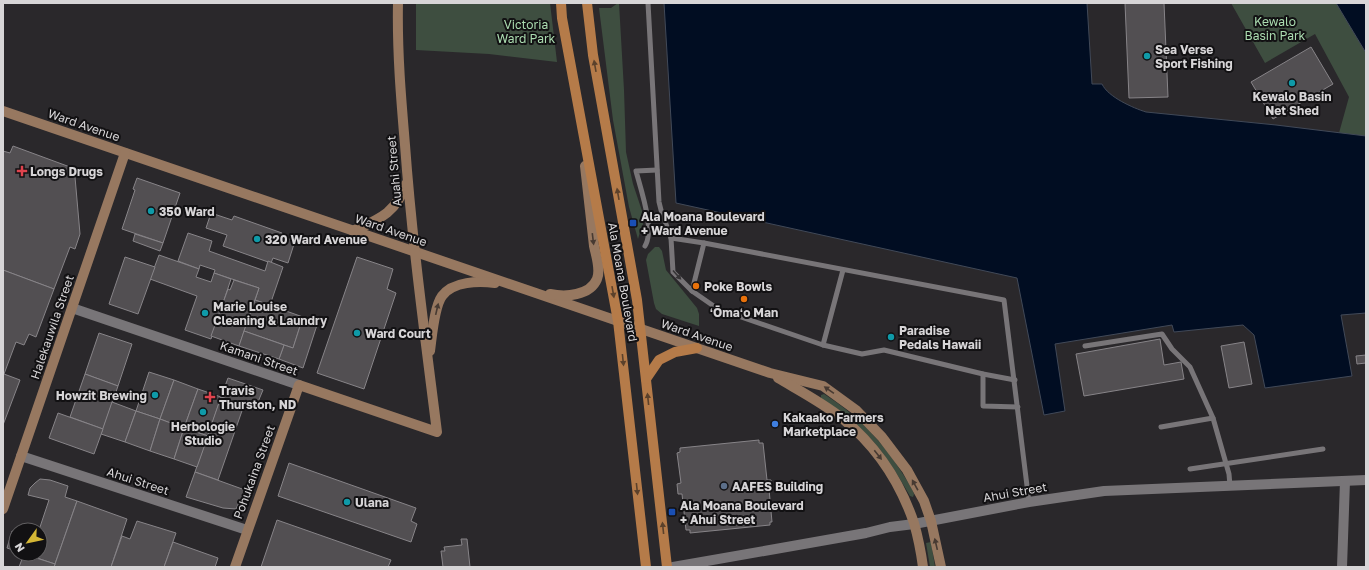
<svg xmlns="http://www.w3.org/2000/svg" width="1369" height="570" viewBox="0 0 1369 570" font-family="'Golos Text',sans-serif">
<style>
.green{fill:#3e4e40}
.water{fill:#010d22;stroke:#414958}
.building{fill:#524f52;stroke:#878488}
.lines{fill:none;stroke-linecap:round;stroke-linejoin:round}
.lane{stroke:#787578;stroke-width:5}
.street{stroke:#787578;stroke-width:10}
.secondary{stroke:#977860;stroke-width:10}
.primary{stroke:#b57b49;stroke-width:10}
.oneway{fill:#5b412b}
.oneway2{fill:#473a32}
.oneway3{fill:#363436}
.culture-dot{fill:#0f9aa8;stroke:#121113;stroke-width:1.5}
.health-dot{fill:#e0444e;stroke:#121113;stroke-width:1.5}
.transit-dot{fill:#1a4fb4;stroke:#121113;stroke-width:1.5}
.food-dot{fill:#e8710a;stroke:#121113;stroke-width:1.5}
.shop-dot{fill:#3f7fe0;stroke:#121113;stroke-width:1.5}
.service-dot{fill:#5c6f8a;stroke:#121113;stroke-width:1.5}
.labels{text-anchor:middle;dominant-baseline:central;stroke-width:4;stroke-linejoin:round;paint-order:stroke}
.park-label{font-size:12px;fill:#abdcb0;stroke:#121113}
.poi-label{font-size:12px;font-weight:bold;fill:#d7d5d7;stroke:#121113;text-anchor:start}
.street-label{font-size:12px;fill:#d7d5d7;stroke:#121113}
</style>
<rect width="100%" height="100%" fill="#2a282b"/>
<g class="green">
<polygon points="416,3 550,3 557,62 489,54 416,50"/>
<polygon points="618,3 619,3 624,90 626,152 633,184 642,211 643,225 642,225 638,239 629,207 613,120 599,8 611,8"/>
<polygon points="1231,3 1336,3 1366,53 1366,136 1339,133 1349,97 1315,34 1265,63"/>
<polygon points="655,247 659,247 662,251 666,270 697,308 699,314 699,326 662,314 656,309 654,303 646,260 648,254"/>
<path d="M824 394C863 419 889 449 912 489L914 494 913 497 910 496C896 472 882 448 861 429 849 418 834 408 821 399V395Z"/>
<polygon points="931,542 935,567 930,567 926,543"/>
</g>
<g class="water">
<path d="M664 3H1087L1092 84H1102C1108 97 1133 108 1146 112L1276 125 1366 136V313L1341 315 1352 376 1265 388 1254 335 1243 325 1174 332 1172 325 1055 344 1065 411 1044 415 1017 278 676 203Z"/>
<polygon points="1336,3 1366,3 1366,53"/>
</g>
<g class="building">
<polygon points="1125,3 1164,3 1168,97 1129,98"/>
<polygon points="1311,47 1333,84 1273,119 1251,82"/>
<polygon points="13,146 70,167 75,177 80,234 75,249 70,247 54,289 3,270 3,151 10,153"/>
<polygon points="137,178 180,193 163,243 122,229 135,190 133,189"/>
<polygon points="211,213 232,220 234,216 282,233 281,236 295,241 288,263 273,258 271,263 223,246 227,235 206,228"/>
<polygon points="188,233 212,241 209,251 265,271 268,261 283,267 270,305 255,300 259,288 214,273 215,270 200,265 199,269 178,261"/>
<polygon points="135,234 163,243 160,251 133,241"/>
<polygon points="159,255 199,269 196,277 211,282 214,273 231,279 211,339 185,330 197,296 150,279"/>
<polygon points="125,257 155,267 138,314 109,304"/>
<polygon points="357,257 393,269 387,289 396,293 364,389 317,373"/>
<polygon points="3,270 54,289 36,337 29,334 24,345 16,342 4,374 20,380 3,425"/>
<polygon points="234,280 259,288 239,346 211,336 228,289 230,290"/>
<polygon points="255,300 303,317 293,348 244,331"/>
<polygon points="302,320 317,325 303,368 279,359 284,345 293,348"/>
<polygon points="244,331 284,345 279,359 239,346"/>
<polygon points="99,333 132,344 118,386 85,374"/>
<polygon points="1160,339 1164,365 1181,362 1184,379 1084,396 1076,354"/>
<polygon points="1244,342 1252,384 1229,388 1221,346"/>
<polygon points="1366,355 1366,363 1357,364 1356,356"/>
<polygon points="149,372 174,380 160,419 136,411"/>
<polygon points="85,374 118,386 103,429 70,417"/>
<polygon points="228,378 263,390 255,409 221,397"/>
<polygon points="174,380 198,389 184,428 160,419"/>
<polygon points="198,389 221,397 208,436 184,428"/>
<polygon points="221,397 244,405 218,480 195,472"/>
<polygon points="112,402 136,411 125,442 101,434"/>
<polygon points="136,411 160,419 150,451 125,442"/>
<polygon points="58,413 103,429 94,454 49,438"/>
<polygon points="160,419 184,428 174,459 150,451"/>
<polygon points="184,428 208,436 197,467 174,459"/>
<polygon points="759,440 759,443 763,443 767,480 771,480 772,489 769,489 772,522 770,522 770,525 690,533 690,530 686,530 682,494 678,494 677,484 681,483 677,453 680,452 680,448"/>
<polygon points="289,463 416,508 411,521 417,524 411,542 278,496"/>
<polygon points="195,472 245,490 236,509 223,508 186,497"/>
<polygon points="40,479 50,480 68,486 65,497 77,501 55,564 25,554 40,554 39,530 49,500 28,495 30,488 35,483"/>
<polygon points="77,501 127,519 111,567 54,567"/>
<polygon points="277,520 391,560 388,567 261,567"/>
<polygon points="137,521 176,533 164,567 111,567 122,536 130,539"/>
<polygon points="12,531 16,532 16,551 7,548"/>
<polygon points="461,539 467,539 470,567 443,567 441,551 445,551 444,547 462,545"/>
<polygon points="173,542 218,558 215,567 164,567"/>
<polygon points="24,554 55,564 54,567 19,567"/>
</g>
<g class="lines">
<g class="lane">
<polyline points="648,3 659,202 661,210 671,238 673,272 692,291 704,243"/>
<polyline points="671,238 704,243 1004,300 1029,502"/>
<path d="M645 246C655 230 641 190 636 171L657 170"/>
<polyline points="692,291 718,309 823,345 843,270"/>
<polyline points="823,345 862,354 884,350 983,374 1015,380"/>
<polyline points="1085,346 1162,334 1172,349 1190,367 1213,418 1229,474 1230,486"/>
<polyline points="983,374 983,406 1018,407"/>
<polyline points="1161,427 1213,418"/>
<polyline points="1190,469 1323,449"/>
</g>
<g class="street">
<polyline points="72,308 299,385"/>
<polyline points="21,456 247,530"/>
<polyline points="673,567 866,533 890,527 914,524 1029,502 1104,491 1366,480"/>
<polyline points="1342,567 1345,481"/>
</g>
<g class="secondary">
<polyline points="3,111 770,373 823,386 856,410 882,437 907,470 924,501 931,521 941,567"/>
<path d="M353 231C379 219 396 213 406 184"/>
<path d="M550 294C565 297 590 296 597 279 601 269 596 256 594 246 591 219 588 193 585 166"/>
<path d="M430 351C432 337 434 307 442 296 453 281 479 281 495 283"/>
<path d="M778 378C800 391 823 403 843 419 876 446 900 482 914 523 918 537 921 552 923 567"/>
<polyline points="3,509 125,153"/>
<path d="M235 567 299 385 437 432C425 336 412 241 405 145 401 98 397 51 398 3"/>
</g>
<g class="primary">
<polyline points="561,3 562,18 618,321 646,567"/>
<polyline points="587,3 593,55 637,300 667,567"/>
<polyline points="646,379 659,360 675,352 697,348"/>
</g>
</g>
<defs><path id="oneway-solid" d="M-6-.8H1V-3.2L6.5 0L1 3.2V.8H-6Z"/></defs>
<g class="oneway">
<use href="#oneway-solid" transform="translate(595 66) rotate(-100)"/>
<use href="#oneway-solid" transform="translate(618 194) rotate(-100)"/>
<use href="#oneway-solid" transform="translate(613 292) rotate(80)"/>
<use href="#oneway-solid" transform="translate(623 360) rotate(84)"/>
<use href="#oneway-solid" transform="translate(648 399) rotate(-96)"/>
<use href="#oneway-solid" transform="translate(637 489) rotate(84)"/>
<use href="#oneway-solid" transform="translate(663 528) rotate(-96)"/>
</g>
<g class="oneway2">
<use href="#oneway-solid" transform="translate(593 239) rotate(83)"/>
<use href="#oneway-solid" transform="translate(437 309) rotate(-77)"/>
<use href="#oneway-solid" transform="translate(829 390) rotate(-145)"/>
<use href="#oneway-solid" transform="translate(878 455) rotate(52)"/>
<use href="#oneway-solid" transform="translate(915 485) rotate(-119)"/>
<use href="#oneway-solid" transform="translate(936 544) rotate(-103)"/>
</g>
<use class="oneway3" href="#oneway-solid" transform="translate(677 275) rotate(48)"/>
<g class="culture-dot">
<circle cx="1147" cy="56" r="4"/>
<circle cx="1292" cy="83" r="4"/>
<circle cx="151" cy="211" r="4"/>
<circle cx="257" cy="239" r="4"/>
<circle cx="205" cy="313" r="4"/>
<circle cx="357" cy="333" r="4"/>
<circle cx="891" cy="337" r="4"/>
<circle cx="155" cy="395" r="4"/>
<circle cx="203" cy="412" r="4"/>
<circle cx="347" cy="502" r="4"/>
</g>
<g class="health-dot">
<path d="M20 165h4v4h4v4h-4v4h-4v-4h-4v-4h4z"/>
<path d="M208 391h4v4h4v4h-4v4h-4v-4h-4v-4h4z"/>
</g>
<g class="transit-dot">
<rect x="629" y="219" width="8" height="8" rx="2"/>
<rect x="668" y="508" width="8" height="8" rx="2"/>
</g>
<g class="food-dot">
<circle cx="696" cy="286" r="4"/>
<circle cx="744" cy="299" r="4"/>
</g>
<circle class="shop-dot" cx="775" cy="424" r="4"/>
<circle class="service-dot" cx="724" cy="486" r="4"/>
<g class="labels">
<g class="park-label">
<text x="1275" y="21">Kewalo<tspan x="1275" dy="14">Basin Park</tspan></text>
<text x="526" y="24">Victoria<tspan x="526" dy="14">Ward Park</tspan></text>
</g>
<g class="poi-label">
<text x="1155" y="49">Sea Verse<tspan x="1155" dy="14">Sport Fishing</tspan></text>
<text x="1292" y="96" text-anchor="middle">Kewalo Basin<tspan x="1292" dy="14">Net Shed</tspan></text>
<text x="30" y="171">Longs Drugs</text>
<text x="159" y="211">350 Ward</text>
<text x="641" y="216">Ala Moana Boulevard<tspan x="641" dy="14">+ Ward Avenue</tspan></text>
<text x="265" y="239">320 Ward Avenue</text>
<text x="704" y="286">Poke Bowls</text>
<text x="213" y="306">Marie Louise<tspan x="213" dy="14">Cleaning &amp; Laundry</tspan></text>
<text x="744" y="312" text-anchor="middle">ʻŌmaʻo Man</text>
<text x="899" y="330">Paradise<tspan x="899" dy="14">Pedals Hawaii</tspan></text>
<text x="365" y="333">Ward Court</text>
<text x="219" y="390">Travis<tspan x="219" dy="14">Thurston, ND</tspan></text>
<text x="147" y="395" text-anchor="end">Howzit Brewing</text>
<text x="783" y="417">Kakaako Farmers<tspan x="783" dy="14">Marketplace</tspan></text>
<text x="203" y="426" text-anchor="middle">Herbologie<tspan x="203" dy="14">Studio</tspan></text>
<text x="732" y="486">AAFES Building</text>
<text x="355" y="502">Ulana</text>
<text x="680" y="505">Ala Moana Boulevard<tspan x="680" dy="14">+ Ahui Street</tspan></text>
</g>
<g class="street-label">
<text transform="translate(84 125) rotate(19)">Ward Avenue</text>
<text transform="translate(394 171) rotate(-95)">Auahi Street</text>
<text transform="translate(391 230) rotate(19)">Ward Avenue</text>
<text transform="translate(623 282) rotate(80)">Ala Moana Boulevard</text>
<text transform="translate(52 327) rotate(-71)">Halekauwila Street</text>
<text transform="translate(697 335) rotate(19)">Ward Avenue</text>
<text transform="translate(259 358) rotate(19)">Kamani Street</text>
<text transform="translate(254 472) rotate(-70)">Pohukaina Street</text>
<text transform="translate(138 481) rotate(18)">Ahui Street</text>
<text transform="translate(1015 492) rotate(-10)">Ahui Street</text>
</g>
</g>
<rect width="1369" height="570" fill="none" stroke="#d7d5d7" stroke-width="8"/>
<g transform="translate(28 542) rotate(237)"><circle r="19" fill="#121113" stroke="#615f61"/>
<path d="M0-3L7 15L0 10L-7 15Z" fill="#d4b635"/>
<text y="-6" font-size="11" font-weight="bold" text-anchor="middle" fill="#d7d5d7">N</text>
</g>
</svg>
